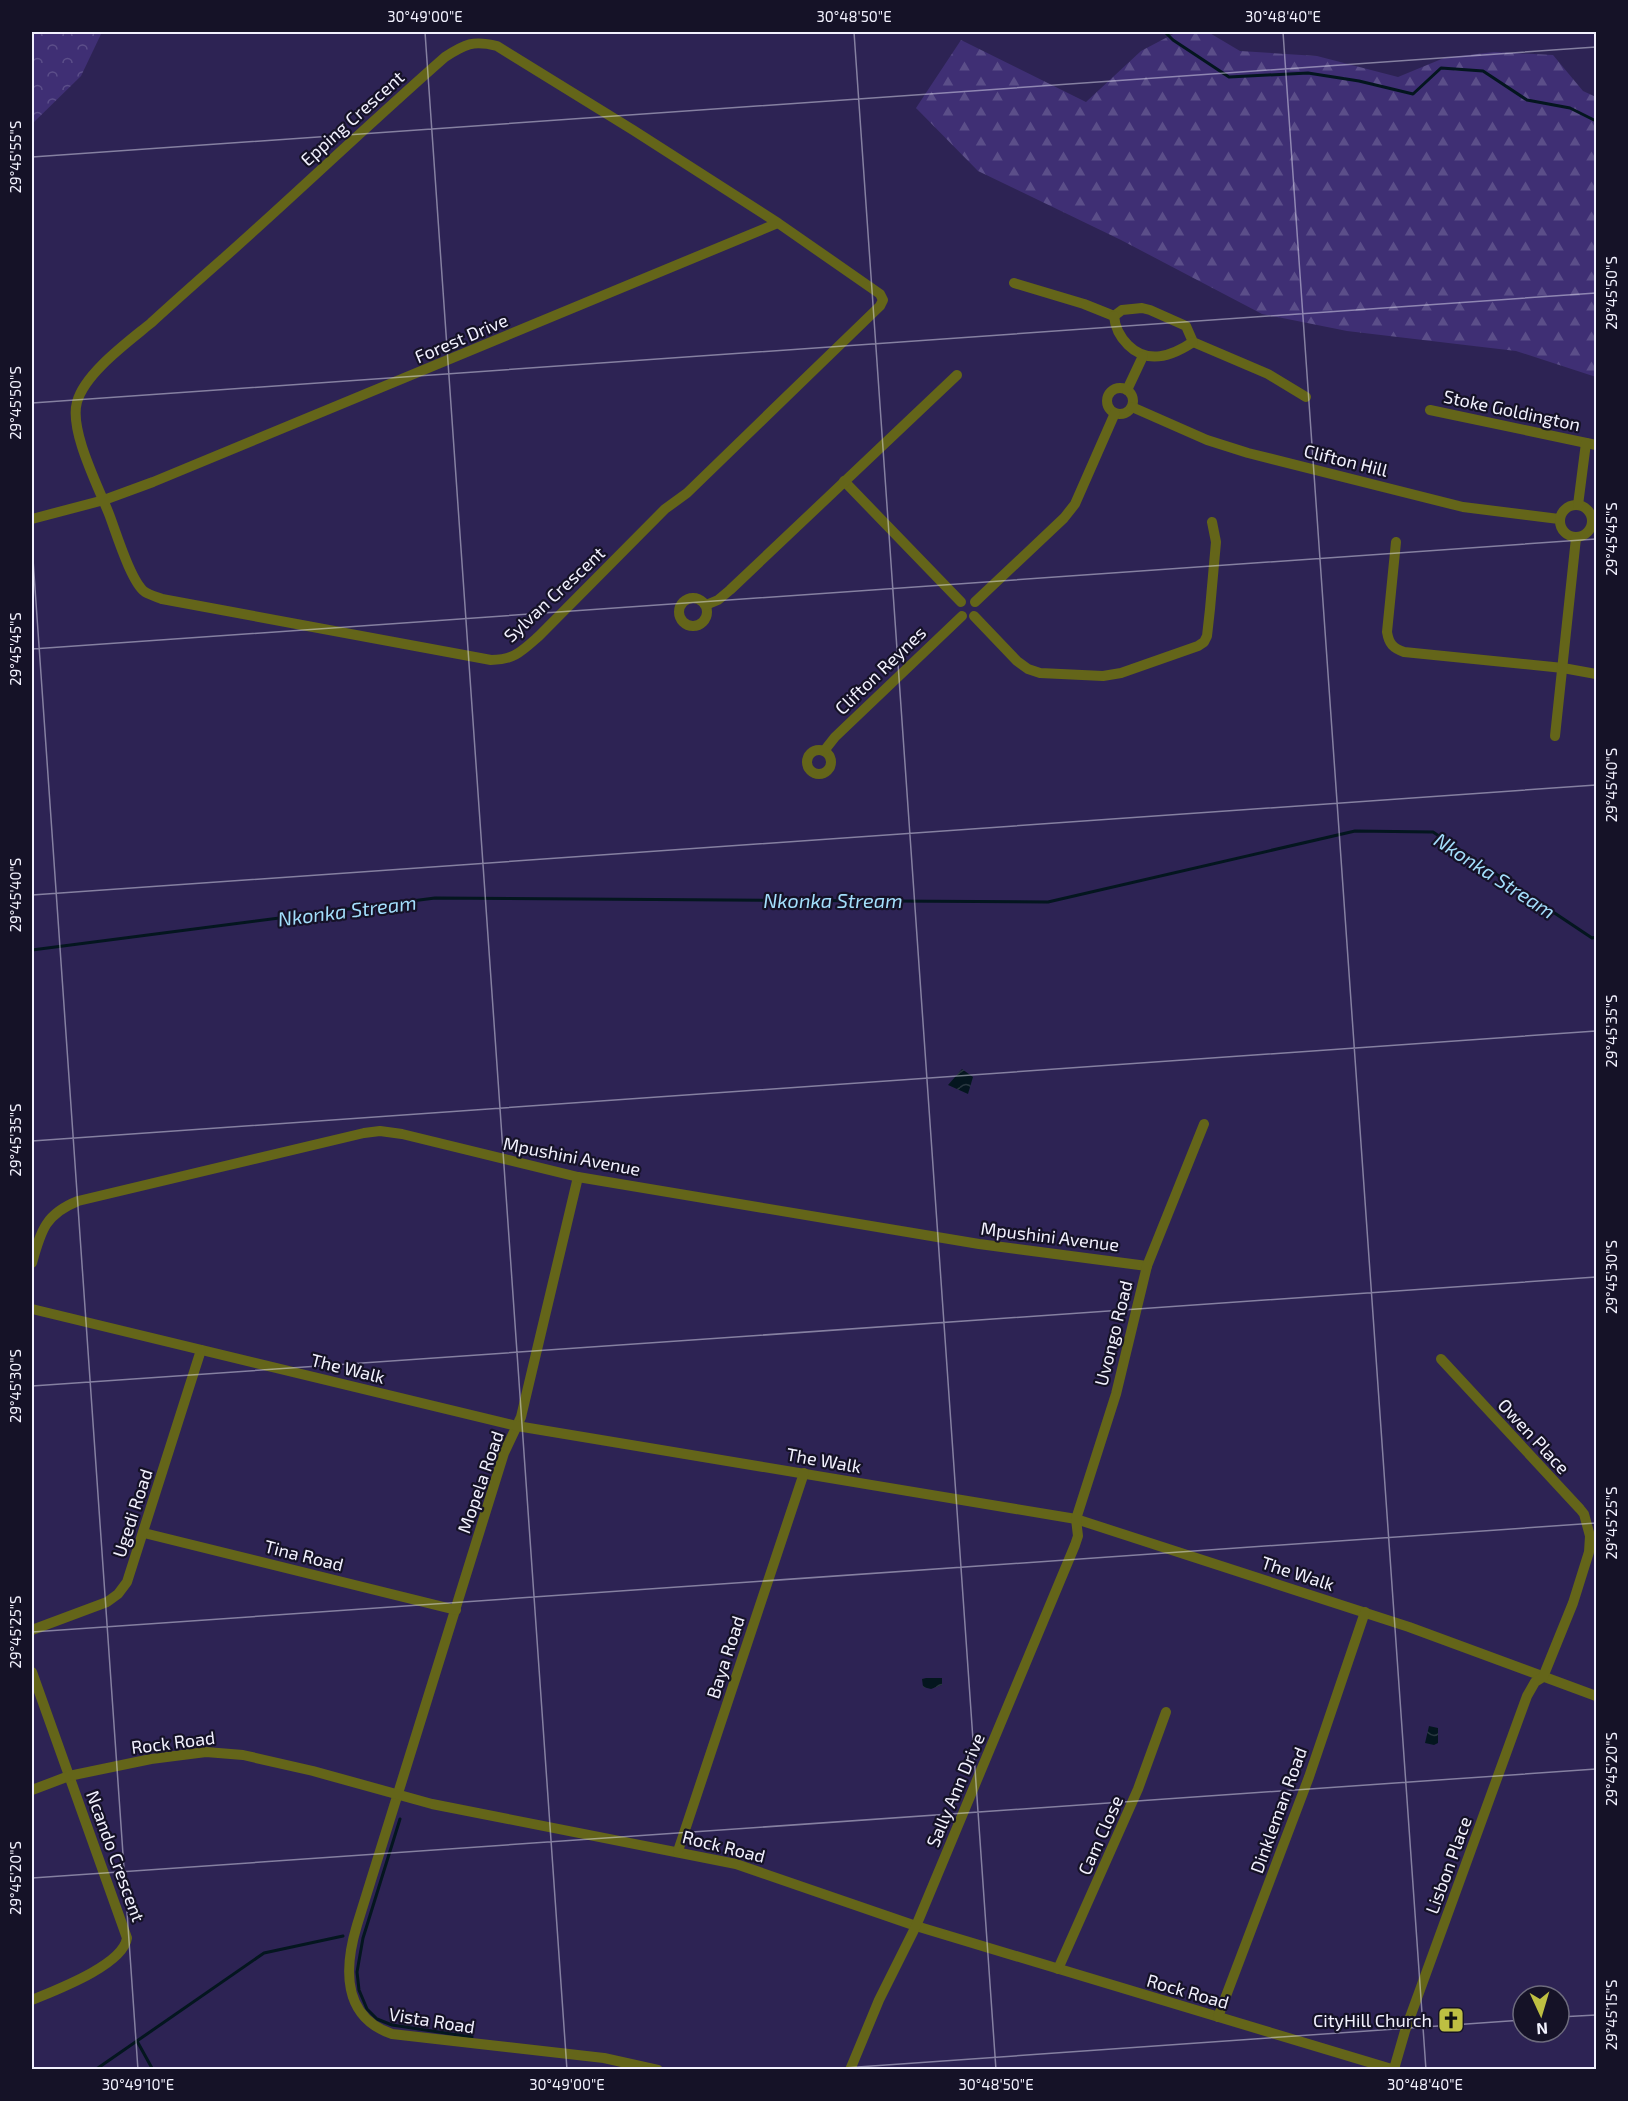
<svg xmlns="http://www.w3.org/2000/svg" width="1628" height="2101" viewBox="0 0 1628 2101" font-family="'Exo 2',sans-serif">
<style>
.forest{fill:url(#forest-firs)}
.park{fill:url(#park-crowns)}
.water{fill:url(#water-waves)}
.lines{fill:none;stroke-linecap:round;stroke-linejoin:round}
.stream{stroke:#04161f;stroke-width:3}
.street{stroke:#646519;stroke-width:10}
.ticks{fill:none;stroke:#f2f1fe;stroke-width:1.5;stroke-opacity:0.45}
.labels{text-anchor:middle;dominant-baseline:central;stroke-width:4.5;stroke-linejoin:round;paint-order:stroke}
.street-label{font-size:18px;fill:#f2f1fe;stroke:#151227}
.poi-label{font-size:18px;fill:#f2f1fe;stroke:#151227;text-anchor:end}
.water-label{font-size:20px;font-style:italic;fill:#a3defb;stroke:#151227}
.neatline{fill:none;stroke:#f2f1fe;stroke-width:2}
.ticks-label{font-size:15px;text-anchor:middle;fill:#f2f1fe}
</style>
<defs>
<pattern id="forest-firs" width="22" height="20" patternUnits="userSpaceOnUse" patternTransform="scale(1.5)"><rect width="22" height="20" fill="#3f2f74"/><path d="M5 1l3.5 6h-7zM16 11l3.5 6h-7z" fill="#5b4e89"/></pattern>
<pattern id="park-crowns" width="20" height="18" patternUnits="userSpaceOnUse" patternTransform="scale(1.5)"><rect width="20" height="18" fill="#3f2f74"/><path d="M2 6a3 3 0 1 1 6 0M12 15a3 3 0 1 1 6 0" fill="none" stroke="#5b4e89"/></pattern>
<pattern id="water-waves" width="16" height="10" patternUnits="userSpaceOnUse" patternTransform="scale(1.5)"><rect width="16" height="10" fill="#04161f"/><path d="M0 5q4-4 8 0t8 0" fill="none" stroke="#293841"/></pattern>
</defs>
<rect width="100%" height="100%" fill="#2d2354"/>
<polygon class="forest" points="1177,32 1208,32 1240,51 1317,56 1398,77 1444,58 1494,52 1553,55 1583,91 1596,97 1596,377 1516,351 1347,331 1262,314 1121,240 978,171 916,108 961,40 1086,102 1141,51"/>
<polygon class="park" points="32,32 102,32 81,76 32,124"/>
<g class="water">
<polygon points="962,1069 973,1077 968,1094 948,1085"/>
<polygon points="926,1678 942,1678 942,1685 931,1689 923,1687 922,1679"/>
<polygon points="1429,1726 1438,1728 1438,1743 1434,1745 1425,1743"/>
</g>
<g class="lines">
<g class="stream">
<polyline points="1165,32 1173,40 1229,77 1308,73 1359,81 1413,94 1441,68 1483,71 1527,100 1570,108 1596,121"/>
<polyline points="32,950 435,898 1048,902 1355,831 1433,832 1592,938 1596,937"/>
<polyline points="400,1819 363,1938 357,1972 359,1990 367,2009 377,2019 392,2025 472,2037"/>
<polyline points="137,2041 153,2070"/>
<polyline points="95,2070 264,1953 343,1936"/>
</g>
<g class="street">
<polyline points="1014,283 1084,304 1114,316"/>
<polyline points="1114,316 1122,310 1142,308 1150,310 1186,326 1193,342 1268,374 1306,397"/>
<path d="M1114 316C1115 328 1120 337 1128 345 1148 365 1172 356 1193 342"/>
<circle cx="1120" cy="401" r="13"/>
<polyline points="1127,390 1143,356"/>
<polyline points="1132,407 1207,440 1248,453 1463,507 1559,519"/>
<polyline points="1430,410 1596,445"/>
<polyline points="844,481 961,602"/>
<circle cx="1576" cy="521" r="16"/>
<polyline points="1578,505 1586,443"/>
<path d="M32 519 104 500 153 482 778 223 880 294 883 300 880 306 687 493 665 509 539 636C522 651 514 660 491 660L162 599C157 597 150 595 145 592 131 582 116 532 109 514 98 486 69 430 77 402 85 373 128 342 151 323 176 300 201 278 226 256 299 191 371 122 445 57 465 44 473 40 497 46L633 130 778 223"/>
<path d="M1396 542 1387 632C1389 644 1393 648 1404 652L1563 668 1596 674"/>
<circle cx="693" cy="612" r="14"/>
<polyline points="975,602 1064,518 1075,504 1115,413"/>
<polyline points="706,605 718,600 730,590 957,375"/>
<polyline points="974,616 1017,661 1028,669 1040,673 1103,676 1121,673 1198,646 1204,642 1207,636 1210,609 1216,542 1212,522"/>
<polyline points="1555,736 1576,538"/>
<circle cx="819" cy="762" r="12"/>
<polyline points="824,751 835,737 962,616"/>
<path d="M578 1177 521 1417 504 1453 357 1925C344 1968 342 2017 392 2034L604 2058 658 2070"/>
<path d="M32 1263C41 1231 45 1214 78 1201L364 1133 380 1131 402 1134 578 1177 979 1244 1147 1266"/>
<polyline points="32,1309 517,1426 1076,1519 1409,1627 1596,1696"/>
<polyline points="144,1533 456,1610"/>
<polyline points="32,1630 107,1602 118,1594 127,1582 201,1350"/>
<path d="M32 1672 127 1938C123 1965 56 1990 32 2000"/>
<polyline points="32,1790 69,1776 151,1759 206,1752 243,1755 313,1771 432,1804 736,1864 916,1926 1395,2070"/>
<polyline points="678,1851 804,1473"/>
<polyline points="1058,1969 1138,1789 1166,1712"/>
<polyline points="1218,2017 1309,1777 1365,1612"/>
<polyline points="1394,2069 1405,2031 1527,1696 1535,1682 1543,1677 1573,1603 1589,1552 1590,1536 1584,1514 1580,1509 1441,1359"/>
<polyline points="850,2070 879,2000 916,1926 1075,1545 1078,1536 1076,1519 1116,1394 1147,1266 1204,1124"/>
</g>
</g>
<path class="ticks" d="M425 32 567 2070M854 32 996 2070M1283 32 1426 2070M32 157 1596 47M32 403 1596 293M32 545 138 2070M32 649 1596 539M32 895 1596 785M32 1141 1596 1031M32 1386 1596 1277M32 1632 1596 1523M32 1878 1596 1769M1559 2017 1596 2015M815 2070 1523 2020"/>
<defs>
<symbol id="church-square" viewBox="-11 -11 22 22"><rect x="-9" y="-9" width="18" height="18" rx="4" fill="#bebf42" stroke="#151227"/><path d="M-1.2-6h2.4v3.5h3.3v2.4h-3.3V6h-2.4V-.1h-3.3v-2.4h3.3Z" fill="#111"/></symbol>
</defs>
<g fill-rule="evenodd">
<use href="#church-square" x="1436" y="2005" width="30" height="30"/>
</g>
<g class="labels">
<g class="street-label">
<text transform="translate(352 118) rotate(-42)">Epping Crescent</text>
<text transform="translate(461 338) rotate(-23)">Forest Drive</text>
<text transform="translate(1512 410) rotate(12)">Stoke Goldington</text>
<text transform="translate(1346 460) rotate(14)">Clifton Hill</text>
<text transform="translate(554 594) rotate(-43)">Sylvan Crescent</text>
<text transform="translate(880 670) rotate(-44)">Clifton Reynes</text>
<text transform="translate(572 1156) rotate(11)">Mpushini Avenue</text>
<text transform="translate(1050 1236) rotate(7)">Mpushini Avenue</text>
<text transform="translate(1113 1333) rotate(-76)">Uvongo Road</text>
<text transform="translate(348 1368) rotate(14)">The Walk</text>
<text transform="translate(1534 1436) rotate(47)">Owen Place</text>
<text transform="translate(824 1460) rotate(10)">The Walk</text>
<text transform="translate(480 1482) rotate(-71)">Mopela Road</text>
<text transform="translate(132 1513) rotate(-72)">Ugedi Road</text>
<text transform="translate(304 1555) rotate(14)">Tina Road</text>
<text transform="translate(1298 1573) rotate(18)">The Walk</text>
<text transform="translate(725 1657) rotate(-72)">Baya Road</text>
<text transform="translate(173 1742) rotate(-7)">Rock Road</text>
<text transform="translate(955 1790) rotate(-67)">Sally Ann Drive</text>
<text transform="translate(1278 1810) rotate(-70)">Dinkleman Road</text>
<text transform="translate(1100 1835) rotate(-66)">Cam Close</text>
<text transform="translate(724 1846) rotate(14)">Rock Road</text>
<text transform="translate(116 1856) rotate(70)">Ncando Crescent</text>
<text transform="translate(1448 1865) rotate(-70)">Lisbon Place</text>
<text transform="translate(1188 1991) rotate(16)">Rock Road</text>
<text transform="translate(432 2020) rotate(9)">Vista Road</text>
</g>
<g class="poi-label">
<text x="1432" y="2020">CityHill Church</text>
</g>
<g class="water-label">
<text transform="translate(1495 875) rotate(33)">Nkonka Stream</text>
<text x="833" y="900">Nkonka Stream</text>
<text transform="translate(347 910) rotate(-7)">Nkonka Stream</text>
</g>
</g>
<rect width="1628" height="2101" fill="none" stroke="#151227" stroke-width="66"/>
<g transform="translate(1541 2014) rotate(176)"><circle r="28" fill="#151227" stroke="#6d6b7d" stroke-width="1.5"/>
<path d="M0-4.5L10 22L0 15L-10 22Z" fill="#bebf42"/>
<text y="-9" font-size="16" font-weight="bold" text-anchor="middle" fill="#f2f1fe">N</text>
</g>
<rect x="33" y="33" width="1562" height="2035" class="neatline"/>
<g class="ticks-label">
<text x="425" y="22">30°49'00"E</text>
<text x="854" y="22">30°48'50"E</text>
<text x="1283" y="22">30°48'40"E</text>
<text transform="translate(16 157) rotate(-90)" y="5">29°45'55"S</text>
<text transform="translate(1612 293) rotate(-90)" y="5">29°45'50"S</text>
<text transform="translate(16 403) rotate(-90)" y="5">29°45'50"S</text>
<text transform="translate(1612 539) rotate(-90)" y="5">29°45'45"S</text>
<text transform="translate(16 649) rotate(-90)" y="5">29°45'45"S</text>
<text transform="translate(1612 785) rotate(-90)" y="5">29°45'40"S</text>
<text transform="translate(16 895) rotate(-90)" y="5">29°45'40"S</text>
<text transform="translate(1612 1031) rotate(-90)" y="5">29°45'35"S</text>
<text transform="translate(16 1140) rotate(-90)" y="5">29°45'35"S</text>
<text transform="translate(1612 1277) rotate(-90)" y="5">29°45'30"S</text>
<text transform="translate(16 1386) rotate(-90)" y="5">29°45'30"S</text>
<text transform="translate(1612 1523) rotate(-90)" y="5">29°45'25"S</text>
<text transform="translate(16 1632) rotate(-90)" y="5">29°45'25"S</text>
<text transform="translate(1612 1769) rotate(-90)" y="5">29°45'20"S</text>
<text transform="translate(16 1878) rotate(-90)" y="5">29°45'20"S</text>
<text transform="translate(1612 2015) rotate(-90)" y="5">29°45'15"S</text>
<text x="138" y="2090">30°49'10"E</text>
<text x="567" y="2090">30°49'00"E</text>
<text x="996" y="2090">30°48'50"E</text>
<text x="1425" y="2090">30°48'40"E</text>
</g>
</svg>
